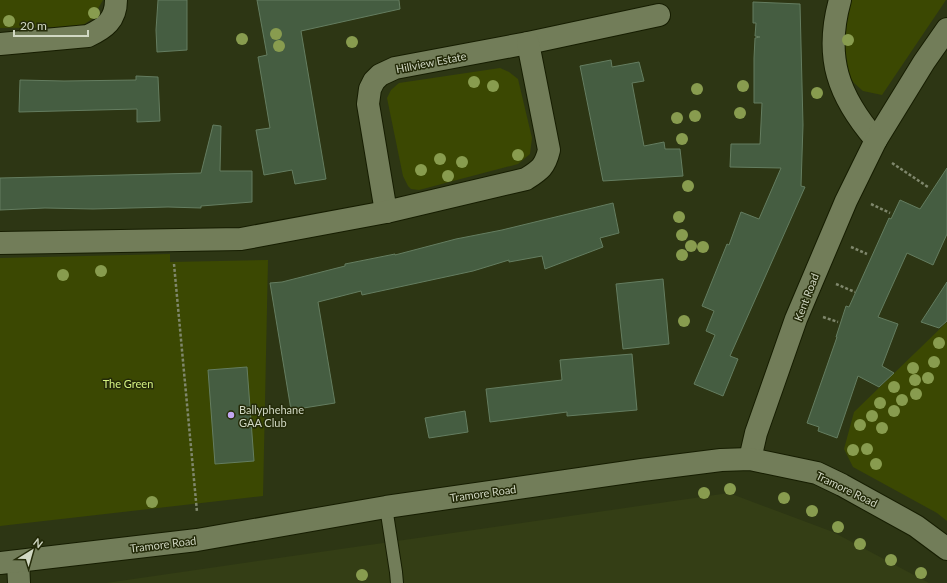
<svg xmlns="http://www.w3.org/2000/svg" width="947" height="583" viewBox="0 0 947 583" font-family="Lato,sans-serif">
<style>
.built{fill:#343e15}
.green{fill:#3b4802}
.building{fill:#455d41;stroke:#647d60}
.lines{fill:none;stroke-linecap:round;stroke-linejoin:round}
.lane-casing{stroke:#161d00;stroke-width:14}
.street-casing{stroke:#161d00;stroke-width:24}
.secondary-casing{stroke:#161d00;stroke-width:24}
.path{stroke:#7f876c;stroke-width:2.5;stroke-dasharray:3 2;stroke-linecap:butt}
.lane{stroke:#727d59;stroke-width:12}
.street{stroke:#727d59;stroke-width:22}
.secondary{stroke:#727d59;stroke-width:22}
.tree{fill:#889c4f}
.poi-dot{fill:#c3a7f2;stroke:#242b09;stroke-width:1.5}
.labels{text-anchor:middle;dominant-baseline:central;stroke-width:3;stroke-linejoin:round;paint-order:stroke}
.street-label{font-size:11px;fill:#d1d8c4;stroke:#242b09}
.park-label{font-size:11px;fill:#d3f080;stroke:#242b09}
.poi-label{font-size:11px;fill:#d1d8c4;stroke:#242b09;text-anchor:start}
</style>
<rect width="100%" height="100%" fill="#2d3614"/>
<polygon class="built" points="729,493 833,532 929,583 106,583"/>
<g class="green">
<polygon points="0,0 103,0 92,19 80,27 0,28"/>
<polygon points="850,0 946,0 882,95 863,91 854,83 847,73 841,36"/>
<polygon points="500,68 509,72 518,79 532,138 530,154 518,164 419,190 411,189 408,186 403,176 387,98 391,90 399,83"/>
<polygon points="170,254 170,262 268,260 263,496 0,526 0,258"/>
<polygon points="947,322 947,521 937,513 853,467 844,449 854,412"/>
</g>
<g class="building">
<polygon points="158,0 187,0 187,50 157,52 156,30"/>
<polygon points="257,0 399,0 400,9 301,31 326,179 295,184 292,170 264,175 256,130 270,128 258,57 267,55"/>
<polygon points="753,2 800,4 803,125 801,186 805,187 730,356 738,359 723,396 694,384 715,335 706,331 714,311 702,306 727,244 729,245 741,212 759,219 781,168 730,167 731,144 760,144 762,103 754,103 754,58 755,38 760,37 755,36 756,23 753,23"/>
<polygon points="611,60 612,67 639,62 644,81 632,83 644,146 664,142 665,149 680,149 683,176 603,181 580,66"/>
<polygon points="136,76 158,77 160,121 137,122 137,109 19,112 20,80 64,81 136,80"/>
<polygon points="213,125 221,126 220,171 252,171 252,202 201,206 201,208 168,207 93,209 45,208 0,210 0,178 201,173"/>
<polygon points="947,168 947,234 933,265 907,253 878,317 898,324 882,366 894,373 879,387 858,376 837,438 818,431 819,427 807,423 837,337 836,337 846,306 849,307 889,218 891,219 900,200 920,209"/>
<polygon points="613,203 619,233 600,238 603,247 545,269 542,256 509,262 509,260 473,271 362,295 361,291 318,302 335,403 291,410 270,283 282,282 345,266 345,264 395,254 395,255 456,239 502,230"/>
<polygon points="663,279 669,344 623,349 616,284"/>
<polygon points="947,282 947,321 939,328 921,322"/>
<polygon points="632,354 637,410 567,416 567,412 490,422 486,389 562,380 560,360"/>
<polygon points="247,367 254,461 215,464 208,370"/>
<polygon points="465,411 468,432 429,438 425,418"/>
</g>
<g class="lines">
<defs>
<polyline id="lane" points="386,507 396,572 397,583"/>
<g id="street">
<path d="M840 0C824 57 838 96 876 140"/>
<path d="M0 44 88 36C105 28 116 20 116 0"/>
<polyline points="386,212 368,104 370,89 374,81 380,75 395,68 528,43 659,15"/>
<path d="M0 243 241 239 386 212 526 179C540 170 545 167 549 150L528 43"/>
<polyline points="750,459 756,433 796,319 846,201 876,140 924,62 947,29"/>
<polyline points="18,562 19,583"/>
</g>
<polyline id="secondary" points="0,563 197,540 386,507 642,470 721,460 750,459 817,473 842,485 916,526 947,549"/>
</defs>
<use href="#lane" class="lane-casing"/>
<use href="#street" class="street-casing"/>
<use href="#secondary" class="secondary-casing"/>
<g class="path">
<polyline points="892,163 928,187"/>
<polyline points="871,204 890,213"/>
<polyline points="851,247 867,254"/>
<polyline points="174,264 197,512"/>
<polyline points="836,284 855,292"/>
<polyline points="823,317 838,322"/>
</g>
<use href="#lane" class="lane"/>
<use href="#street" class="street"/>
<use href="#secondary" class="secondary"/>
</g>
<g class="tree">
<circle cx="94" cy="13" r="6"/>
<circle cx="9" cy="21" r="6"/>
<circle cx="276" cy="34" r="6"/>
<circle cx="242" cy="39" r="6"/>
<circle cx="848" cy="40" r="6"/>
<circle cx="352" cy="42" r="6"/>
<circle cx="279" cy="46" r="6"/>
<circle cx="474" cy="82" r="6"/>
<circle cx="493" cy="86" r="6"/>
<circle cx="743" cy="86" r="6"/>
<circle cx="697" cy="89" r="6"/>
<circle cx="817" cy="93" r="6"/>
<circle cx="740" cy="113" r="6"/>
<circle cx="695" cy="116" r="6"/>
<circle cx="677" cy="118" r="6"/>
<circle cx="682" cy="139" r="6"/>
<circle cx="518" cy="155" r="6"/>
<circle cx="440" cy="159" r="6"/>
<circle cx="462" cy="162" r="6"/>
<circle cx="421" cy="170" r="6"/>
<circle cx="448" cy="176" r="6"/>
<circle cx="688" cy="186" r="6"/>
<circle cx="679" cy="217" r="6"/>
<circle cx="682" cy="235" r="6"/>
<circle cx="691" cy="246" r="6"/>
<circle cx="703" cy="247" r="6"/>
<circle cx="682" cy="255" r="6"/>
<circle cx="101" cy="271" r="6"/>
<circle cx="63" cy="275" r="6"/>
<circle cx="684" cy="321" r="6"/>
<circle cx="939" cy="343" r="6"/>
<circle cx="934" cy="362" r="6"/>
<circle cx="913" cy="368" r="6"/>
<circle cx="928" cy="378" r="6"/>
<circle cx="915" cy="380" r="6"/>
<circle cx="894" cy="387" r="6"/>
<circle cx="916" cy="394" r="6"/>
<circle cx="902" cy="400" r="6"/>
<circle cx="880" cy="403" r="6"/>
<circle cx="894" cy="411" r="6"/>
<circle cx="872" cy="416" r="6"/>
<circle cx="860" cy="425" r="6"/>
<circle cx="882" cy="428" r="6"/>
<circle cx="867" cy="449" r="6"/>
<circle cx="853" cy="450" r="6"/>
<circle cx="876" cy="464" r="6"/>
<circle cx="730" cy="489" r="6"/>
<circle cx="704" cy="493" r="6"/>
<circle cx="784" cy="498" r="6"/>
<circle cx="152" cy="502" r="6"/>
<circle cx="812" cy="511" r="6"/>
<circle cx="838" cy="527" r="6"/>
<circle cx="860" cy="544" r="6"/>
<circle cx="891" cy="560" r="6"/>
<circle cx="921" cy="573" r="6"/>
<circle cx="362" cy="575" r="6"/>
</g>
<circle class="poi-dot" cx="231" cy="415" r="4"/>
<g class="labels">
<g class="street-label">
<text transform="translate(431 62) rotate(-11)">Hillview Estate</text>
<text transform="translate(806 297) rotate(-69)">Kent Road</text>
<text transform="translate(847 489) rotate(26)">Tramore Road</text>
<text transform="translate(483 493) rotate(-8)">Tramore Road</text>
<text transform="translate(163 544) rotate(-7)">Tramore Road</text>
</g>
<g class="park-label">
<text x="128" y="383">The Green</text>
</g>
<g class="poi-label">
<text x="239" y="409">Ballyphehane<tspan x="239" dy="13">GAA Club</tspan></text>
</g>
</g>
<g transform="translate(32 551) rotate(37)" stroke="#242b09" stroke-width="3" paint-order="stroke">
<path d="M0-3L7 15L0 10L-7 15Z" fill="#d1d8c4"/>
<text y="-6" font-size="11" font-weight="bold" text-anchor="middle" fill="#d1d8c4">N</text>
</g>
<path d="M14 30v6h74v-6" fill="none" stroke="#d1d8c4" stroke-width="2"/>
<text x="20" y="30" font-size="12" fill="#d1d8c4" stroke="#242b09" stroke-width="3" paint-order="stroke">20 m</text>
</svg>
